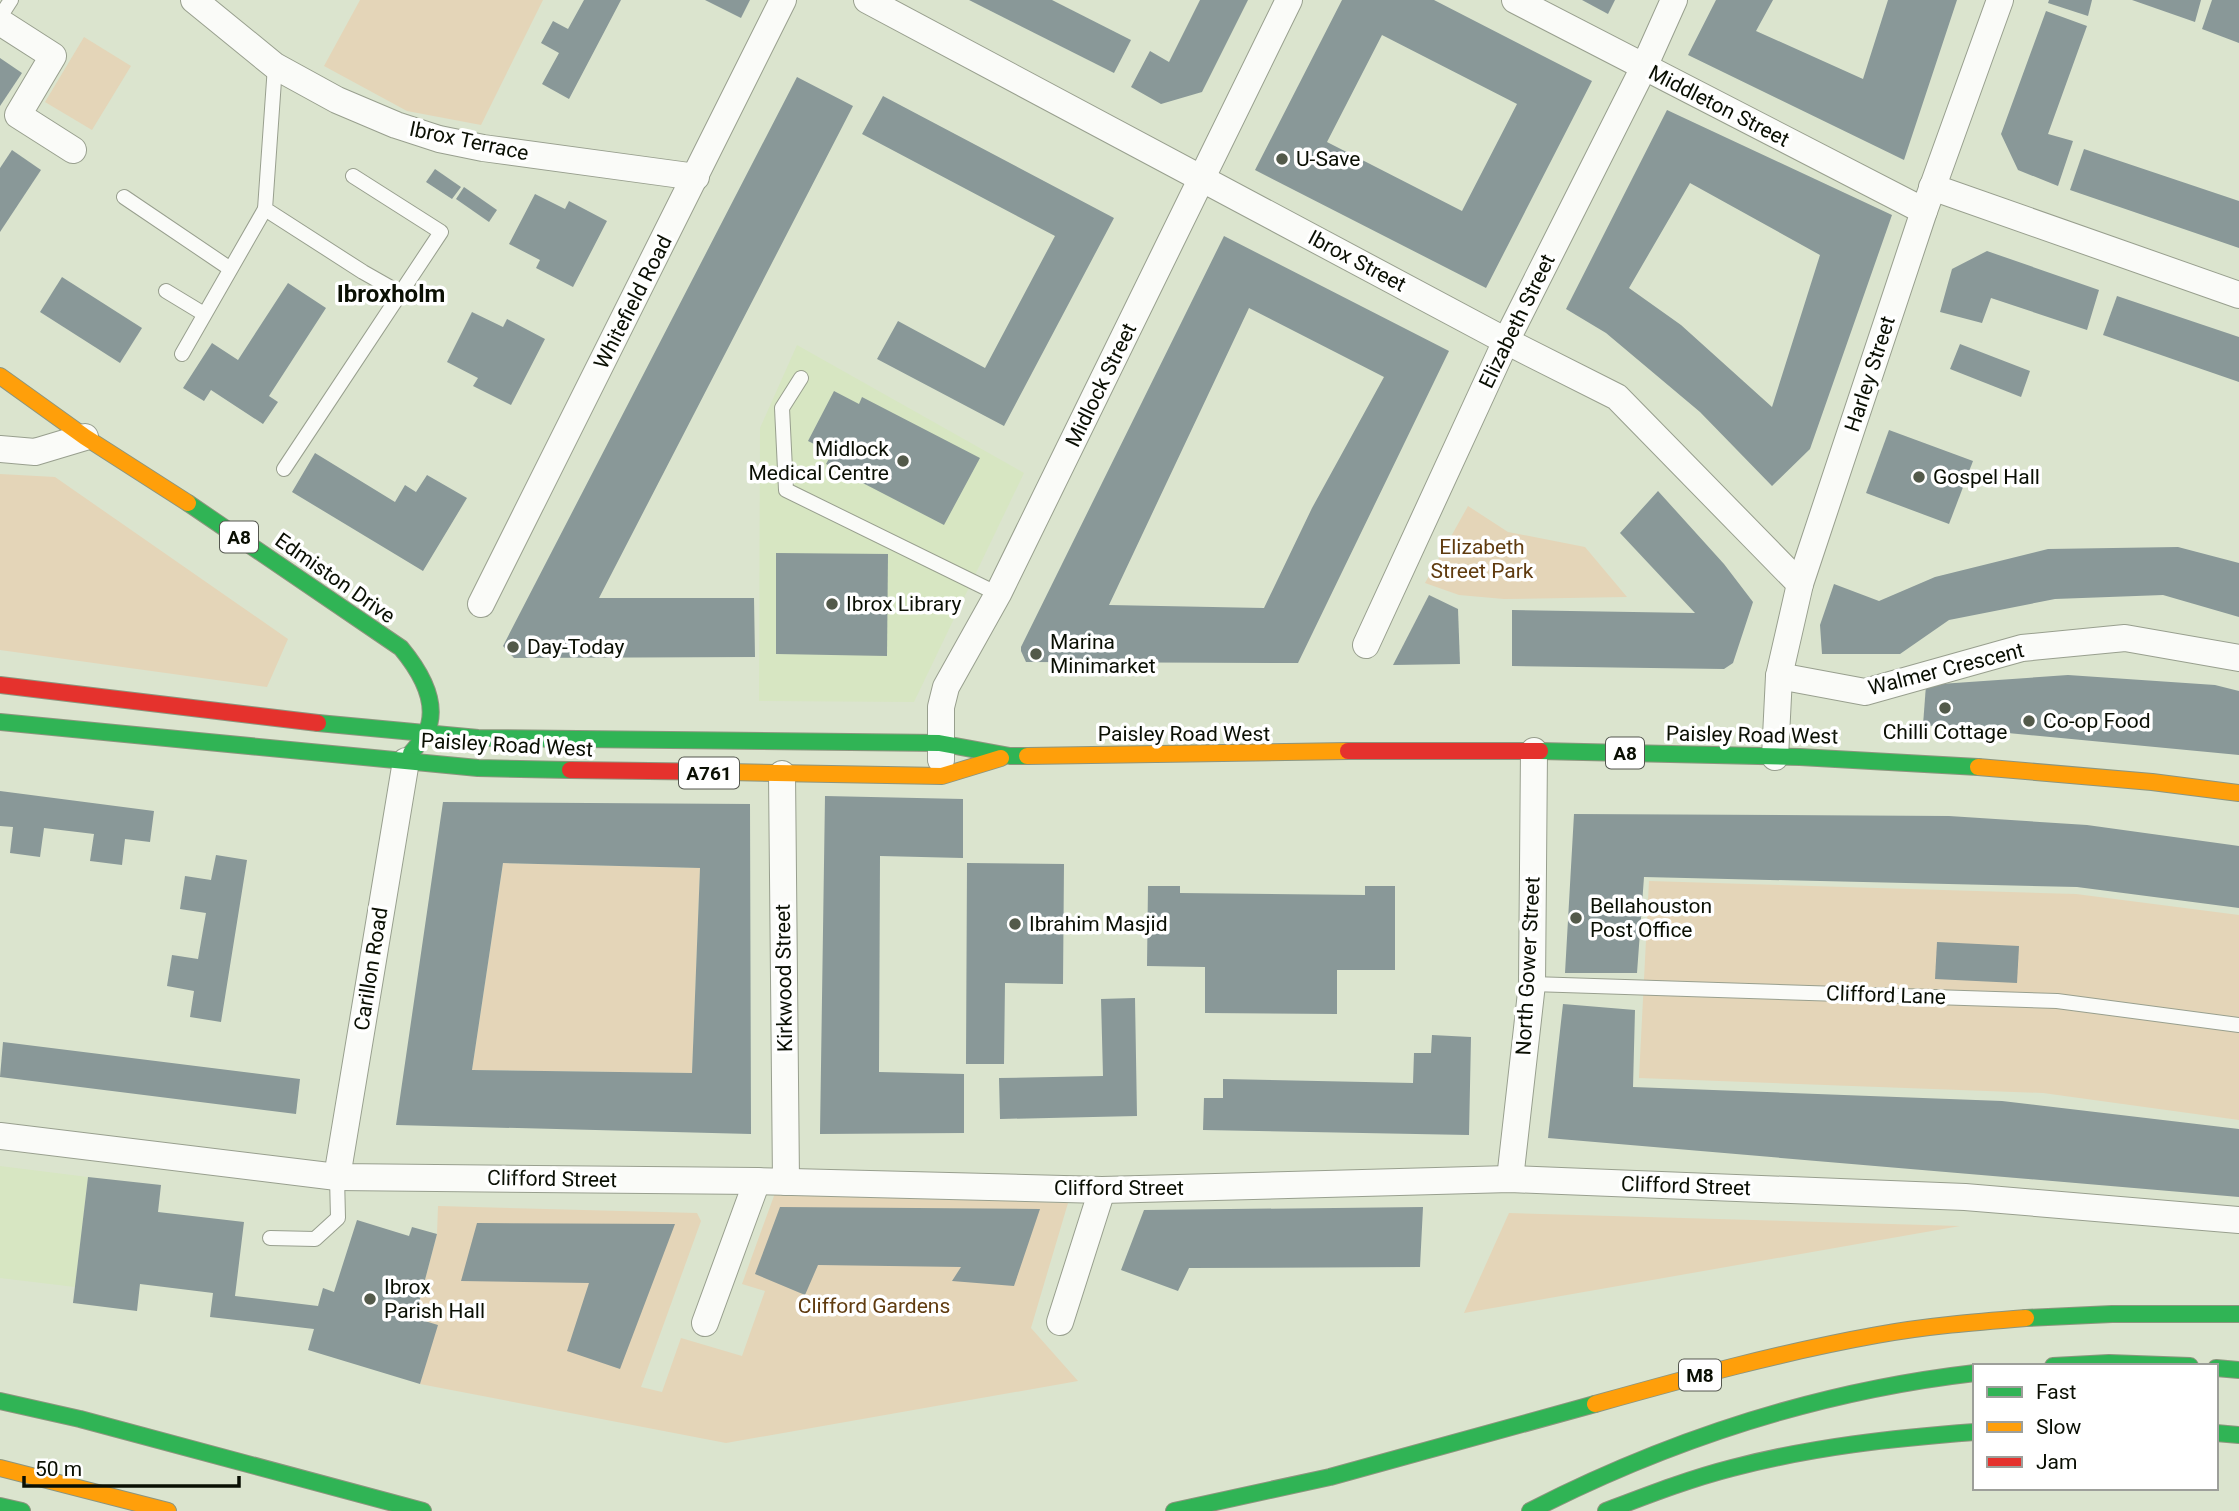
<svg xmlns="http://www.w3.org/2000/svg" width="2239" height="1511" viewBox="0 0 2239 1511" font-family="Roboto,sans-serif">
<style>
.built{fill:#d7e6c2}
.green{fill:#e4d5b8}
.building{fill:#899898;fill-rule:evenodd}
.lines{fill:none;stroke-linecap:round;stroke-linejoin:round}
.lane-casing{stroke:#989f8e;stroke-width:16}
.street-casing{stroke:#989f8e;stroke-width:28}
.fast-casing{stroke:#8c957e;stroke-width:18}
.slow-casing{stroke:#8c957e;stroke-width:18}
.jam-casing{stroke:#8c957e;stroke-width:18}
.lane{stroke:#fafbf8;stroke-width:14}
.street{stroke:#fafbf8;stroke-width:26}
.fast{stroke:#30b455;stroke-width:16}
.slow{stroke:#ff9f0a;stroke-width:16}
.jam{stroke:#e5322d;stroke-width:16}
.poi-dot{fill:#535a4a;stroke:#fff;stroke-width:2.5}
.labels{text-anchor:middle;dominant-baseline:central;stroke-width:7;stroke-linejoin:round;paint-order:stroke}
.shield{fill:#fff;stroke:#54574f;stroke-width:2}
.shield-label{font-size:19px;font-weight:bold;fill:#0a0f03}
.street-label{font-size:21px;fill:#0a0f03;stroke:#fff}
.poi-label{font-size:21px;fill:#0a0f03;stroke:#fff;text-anchor:start}
.park-label{font-size:21px;fill:#603b0f;stroke:#fff}
.quarter-label{font-size:24px;font-weight:bold;fill:#0a0f03;stroke:#fff}
</style>
<rect width="100%" height="100%" fill="#dbe4ce"/>
<g class="built">
<polygon points="797,345 1024,473 914,702 759,701 760,428"/>
<polygon points="0,1166 88,1177 75,1287 0,1278"/>
</g>
<g class="green">
<polygon points="360,0 543,0 481,125 407,111 324,66"/>
<polygon points="84,37 131,66 92,130 45,102"/>
<polygon points="0,474 55,477 288,639 267,687 0,650"/>
<polygon points="1468,506 1508,532 1585,547 1627,597 1504,599 1459,595 1425,583"/>
<polygon points="503,863 700,868 692,1073 472,1070"/>
<polygon points="1649,881 2076,894 2239,915 2239,1120 2043,1093 1639,1078"/>
<polygon points="775,1193 1068,1203 1031,1328 1078,1381 726,1443 420,1384 437,1325 415,1318 437,1234 438,1206 697,1213 701,1221 641,1387 662,1392 681,1338 742,1356 765,1291 742,1284"/>
<polygon points="1509,1213 1960,1226 1464,1313"/>
</g>
<g class="building">
<polygon points="584,0 621,0 569,99 542,84 559,53 541,43 553,21 568,29"/>
<polygon points="705,0 750,0 741,18"/>
<polygon points="969,0 1052,0 1131,40 1114,73"/>
<polygon points="1200,0 1248,0 1202,92 1161,104 1131,87 1150,51 1169,62"/>
<path d="M1342 0H1434L1592 81 1486 288 1255 170ZM1382 35 1517 104 1462 211 1327 142Z"/>
<polygon points="1582,0 1615,0 1608,14"/>
<polygon points="1716,0 1773,0 1756,31 1863,79 1888,0 1957,0 1904,160 1688,55"/>
<polygon points="2049,0 2092,0 2088,16 2048,3"/>
<polygon points="2132,0 2201,0 2195,22"/>
<polygon points="2212,0 2239,0 2239,43 2202,29"/>
<polygon points="2046,11 2087,26 2048,134 2073,141 2058,186 2018,170 2001,134"/>
<polygon points="0,58 22,73 0,106"/>
<polygon points="797,77 853,106 599,598 754,598 755,657 514,658 503,646"/>
<polygon points="883,96 1114,218 1004,426 877,359 898,321 985,368 1055,236 862,134"/>
<path d="M1667 110 1892 215 1810 449 1772 486 1700 412 1606 333 1566 309ZM1690 183 1820 255 1772 407 1681 325 1629 288Z"/>
<polygon points="2084,149 2239,201 2239,248 2070,190"/>
<polygon points="12,150 41,170 0,232 0,168"/>
<polygon points="435,169 461,187 452,199 426,182"/>
<polygon points="464,187 497,210 489,222 456,199"/>
<polygon points="535,194 565,209 569,201 607,221 573,287 536,268 540,260 509,244"/>
<path d="M1224 236 1449 351 1298 663 1026 662 1021 651V647ZM1249 308 1384 377 1312 508 1264 608 1109 605Z"/>
<polygon points="1987,251 2099,290 2087,330 1991,298 1982,323 1940,312 1952,269"/>
<polygon points="62,277 142,328 120,363 40,312"/>
<polygon points="288,283 326,308 269,396 278,402 263,424 211,390 204,401 183,388 212,343 238,360"/>
<polygon points="2117,296 2239,337 2239,382 2103,335"/>
<polygon points="472,312 503,327 507,319 545,339 511,405 473,386 478,378 447,362"/>
<polygon points="1960,344 2030,371 2021,397 1950,369"/>
<polygon points="834,391 859,404 862,397 980,458 944,525 826,464 832,453 808,441"/>
<polygon points="1889,430 1973,461 1949,524 1866,493"/>
<polygon points="315,453 395,502 405,485 416,492 427,475 467,498 423,571 292,492"/>
<polygon points="1658,491 1724,564 1753,602 1733,663 1724,669 1512,666 1512,610 1695,613 1620,533"/>
<polygon points="2178,547 2239,563 2239,617 2163,595 2055,599 1949,620 1900,654 1822,654 1820,625 1834,584 1879,601 1935,577 2048,549"/>
<polygon points="776,553 888,554 887,656 776,654"/>
<polygon points="1429,595 1458,609 1460,664 1393,665"/>
<polygon points="2068,675 2215,685 2239,691 2239,755 1923,725 1926,685"/>
<polygon points="0,791 154,811 150,842 125,839 122,865 90,861 94,834 44,828 40,857 10,853 13,827 0,826"/>
<polygon points="825,796 963,799 963,858 880,856 879,1072 964,1074 964,1133 820,1134"/>
<path d="M443 802 750 804 751 1134 396 1125ZM503 863 700 868 692 1073 472 1070Z"/>
<polygon points="1574,814 1949,816 2087,825 2239,846 2239,908 2077,887 1644,877 1637,973 1565,973"/>
<polygon points="216,855 247,860 221,1022 190,1017 194,991 167,986 172,955 198,959 206,913 180,909 185,876 211,880"/>
<polygon points="967,863 1064,864 1063,984 1005,983 1004,1064 966,1064"/>
<polygon points="1148,886 1180,886 1180,893 1365,895 1365,886 1395,886 1395,970 1337,970 1337,1014 1205,1013 1205,967 1147,966"/>
<polygon points="1937,942 2019,946 2017,983 1935,979"/>
<polygon points="1135,998 1137,1116 1000,1119 999,1078 1103,1076 1101,999"/>
<polygon points="1563,1004 1635,1010 1633,1087 2002,1101 2239,1129 2239,1197 1548,1138"/>
<polygon points="1432,1035 1471,1037 1469,1135 1203,1130 1204,1098 1223,1098 1223,1079 1413,1083 1414,1053 1431,1053"/>
<polygon points="3,1042 300,1079 296,1114 0,1077"/>
<polygon points="88,1177 161,1185 158,1212 244,1222 235,1296 318,1306 323,1288 334,1292 357,1220 409,1236 412,1227 437,1234 415,1318 438,1325 420,1384 308,1350 314,1329 210,1317 213,1293 140,1284 137,1311 73,1303"/>
<polygon points="780,1207 1040,1209 1014,1286 952,1281 961,1267 818,1265 805,1295 755,1274"/>
<polygon points="1423,1207 1420,1267 1189,1268 1178,1291 1121,1270 1144,1210"/>
<polygon points="477,1223 675,1224 620,1369 567,1351 589,1283 461,1281"/>
</g>
<g class="lines">
<defs>
<g id="lane">
<polyline points="0,17 11,0"/>
<polyline points="275,66 265,209 363,272 400,293"/>
<polyline points="124,197 229,268"/>
<polyline points="166,291 204,314"/>
<polyline points="182,354 265,209"/>
<polyline points="801,378 782,408 786,490 998,594"/>
<polyline points="284,469 441,232 353,176"/>
<polyline points="1532,984 2057,1001 2239,1025"/>
<polyline points="270,1238 315,1239 338,1218 337,1177"/>
</g>
<g id="street">
<polyline points="194,0 275,66 337,100 396,125 439,139 483,148 696,177"/>
<polyline points="867,0 1506,341 1617,397 1800,584"/>
<polyline points="1515,0 1924,211"/>
<polyline points="0,22 53,56 18,115 73,150"/>
<polyline points="1932,187 2239,295"/>
<polyline points="0,449 35,452 85,437"/>
<polyline points="481,604 783,0"/>
<polyline points="1366,645 1506,341 1644,67 1674,0"/>
<polyline points="1779,676 1865,692 2022,648 2125,638 2239,658"/>
<polyline points="1775,757 1779,676 1800,584 1924,211 2000,0"/>
<polyline points="941,760 941,707 946,687 998,594 1289,0"/>
<polyline points="782,774 786,1182"/>
<polyline points="0,1136 337,1177 757,1181 1102,1190 1510,1179 1965,1197 2239,1220"/>
<polyline points="337,1177 406,761"/>
<polyline points="1510,1179 1532,984 1534,751"/>
<polyline points="1060,1322 1102,1190"/>
<polyline points="705,1323 757,1181"/>
</g>
<g id="fast">
<path d="M188 503 401 648C420 671 441 705 425 735 421 742 416 747 411 753"/>
<polyline points="0,722 478,768 570,770"/>
<polyline points="318,723 478,738 939,743 1010,756 1027,756"/>
<polyline points="1540,751 1800,757 1978,767"/>
<polyline points="2026,1318 2112,1314 2239,1314"/>
<polyline points="2053,1366 2109,1363 2190,1366"/>
<polyline points="2216,1368 2239,1370"/>
<polyline points="0,1401 80,1419 423,1511"/>
<polyline points="2216,1433 2239,1435"/>
<polyline points="0,1506 22,1511"/>
<polyline points="1174,1511 1330,1477 1595,1404"/>
<path d="M1530 1511C1669 1440 1820 1391 1975 1373"/>
<path d="M1606 1511C1648 1495 1689 1479 1732 1468 1812 1447 1893 1438 1975 1432"/>
</g>
<g id="slow">
<polyline points="0,376 85,437 188,503"/>
<polyline points="1027,756 1348,751"/>
<polyline points="1978,767 2152,782 2239,793"/>
<polyline points="728,772 942,776 1001,758"/>
<path d="M1595 1404C1688 1378 1782 1352 1877 1335 1926 1326 1976 1322 2026 1318"/>
<polyline points="0,1468 168,1511"/>
</g>
<g id="jam">
<polyline points="0,685 318,723"/>
<polyline points="1348,751 1540,751"/>
<polyline points="570,770 728,772"/>
</g>
</defs>
<use href="#lane" class="lane-casing"/>
<use href="#street" class="street-casing"/>
<use href="#fast" class="fast-casing"/>
<use href="#slow" class="slow-casing"/>
<use href="#jam" class="jam-casing"/>
<use href="#lane" class="lane"/>
<use href="#street" class="street"/>
<use href="#fast" class="fast"/>
<use href="#slow" class="slow"/>
<use href="#jam" class="jam"/>
</g>
<g class="poi-dot">
<circle cx="1282" cy="159" r="7"/>
<circle cx="903" cy="461" r="7"/>
<circle cx="1919" cy="477" r="7"/>
<circle cx="832" cy="604" r="7"/>
<circle cx="513" cy="647" r="7"/>
<circle cx="1036" cy="654" r="7"/>
<circle cx="1945" cy="708" r="7"/>
<circle cx="2029" cy="721" r="7"/>
<circle cx="1576" cy="918" r="7"/>
<circle cx="1015" cy="924" r="7"/>
<circle cx="370" cy="1299" r="7"/>
</g>
<g class="labels">
<g class="shield">
<rect x="220" y="521.5" width="38" height="31" rx="5"/>
<rect x="1606" y="737.5" width="38" height="31" rx="5"/>
<rect x="679" y="757.5" width="60" height="31" rx="5"/>
<rect x="1679" y="1359.5" width="42" height="31" rx="5"/>
</g>
<g class="shield-label">
<text x="239" y="537">A8</text>
<text x="1625" y="753">A8</text>
<text x="709" y="773">A761</text>
<text x="1700" y="1375">M8</text>
</g>
<g class="street-label">
<text transform="translate(1719 106) rotate(27)">Middleton Street</text>
<text transform="translate(469 141) rotate(12)">Ibrox Terrace</text>
<text transform="translate(1357 261) rotate(28)">Ibrox Street</text>
<text transform="translate(633 302) rotate(-63)">Whitefield Road</text>
<text transform="translate(1517 321) rotate(-64)">Elizabeth Street</text>
<text transform="translate(1870 374) rotate(-72)">Harley Street</text>
<text transform="translate(1101 385) rotate(-64)">Midlock Street</text>
<text transform="translate(335 578) rotate(35)">Edmiston Drive</text>
<text transform="translate(1946 669) rotate(-14)">Walmer Crescent</text>
<text x="1184" y="734">Paisley Road West</text>
<text transform="translate(1752 735) rotate(1)">Paisley Road West</text>
<text transform="translate(507 745) rotate(3)">Paisley Road West</text>
<text transform="translate(1528 966) rotate(-87)">North Gower Street</text>
<text transform="translate(371 969) rotate(-81)">Carillon Road</text>
<text transform="translate(784 978) rotate(-91)">Kirkwood Street</text>
<text transform="translate(1886 995) rotate(2)">Clifford Lane</text>
<text transform="translate(552 1179) rotate(1)">Clifford Street</text>
<text transform="translate(1686 1186) rotate(2)">Clifford Street</text>
<text x="1119" y="1188">Clifford Street</text>
</g>
<g class="poi-label">
<text x="1296" y="159">U-Save</text>
<text x="889" y="449" text-anchor="end">Midlock<tspan x="889" dy="24">Medical Centre</tspan></text>
<text x="1933" y="477">Gospel Hall</text>
<text x="846" y="604">Ibrox Library</text>
<text x="1050" y="642">Marina<tspan x="1050" dy="24">Minimarket</tspan></text>
<text x="527" y="647">Day-Today</text>
<text x="2043" y="721">Co-op Food</text>
<text x="1945" y="732" text-anchor="middle">Chilli Cottage</text>
<text x="1590" y="906">Bellahouston<tspan x="1590" dy="24">Post Office</tspan></text>
<text x="1029" y="924">Ibrahim Masjid</text>
<text x="384" y="1287">Ibrox<tspan x="384" dy="24">Parish Hall</tspan></text>
</g>
<g class="park-label">
<text x="1482" y="547">Elizabeth<tspan x="1482" dy="24">Street Park</tspan></text>
<text x="874" y="1306">Clifford Gardens</text>
</g>
<g class="quarter-label">
<text x="391" y="294">Ibroxholm</text>
</g>
</g>
<rect x="1973" y="1364" width="245" height="126" fill="#ffffff" stroke="#9d9f9a" stroke-width="2"/>
<rect x="1987" y="1387" width="35" height="10" fill="#30b455" stroke="#9d9f9a" stroke-width="2"/>
<text x="2036" y="1399" font-size="21" fill="#0a0f03">Fast</text>
<rect x="1987" y="1422" width="35" height="10" fill="#ff9f0a" stroke="#9d9f9a" stroke-width="2"/>
<text x="2036" y="1434" font-size="21" fill="#0a0f03">Slow</text>
<rect x="1987" y="1457" width="35" height="10" fill="#e5322d" stroke="#9d9f9a" stroke-width="2"/>
<text x="2036" y="1469" font-size="21" fill="#0a0f03">Jam</text>
<path d="M24 1476v10h215v-10" fill="none" stroke="#0a0f03" stroke-width="3.5"/>
<text x="35" y="1476" font-size="21" fill="#0a0f03" stroke="#ffffff" stroke-width="5" paint-order="stroke">50 m</text>
</svg>
